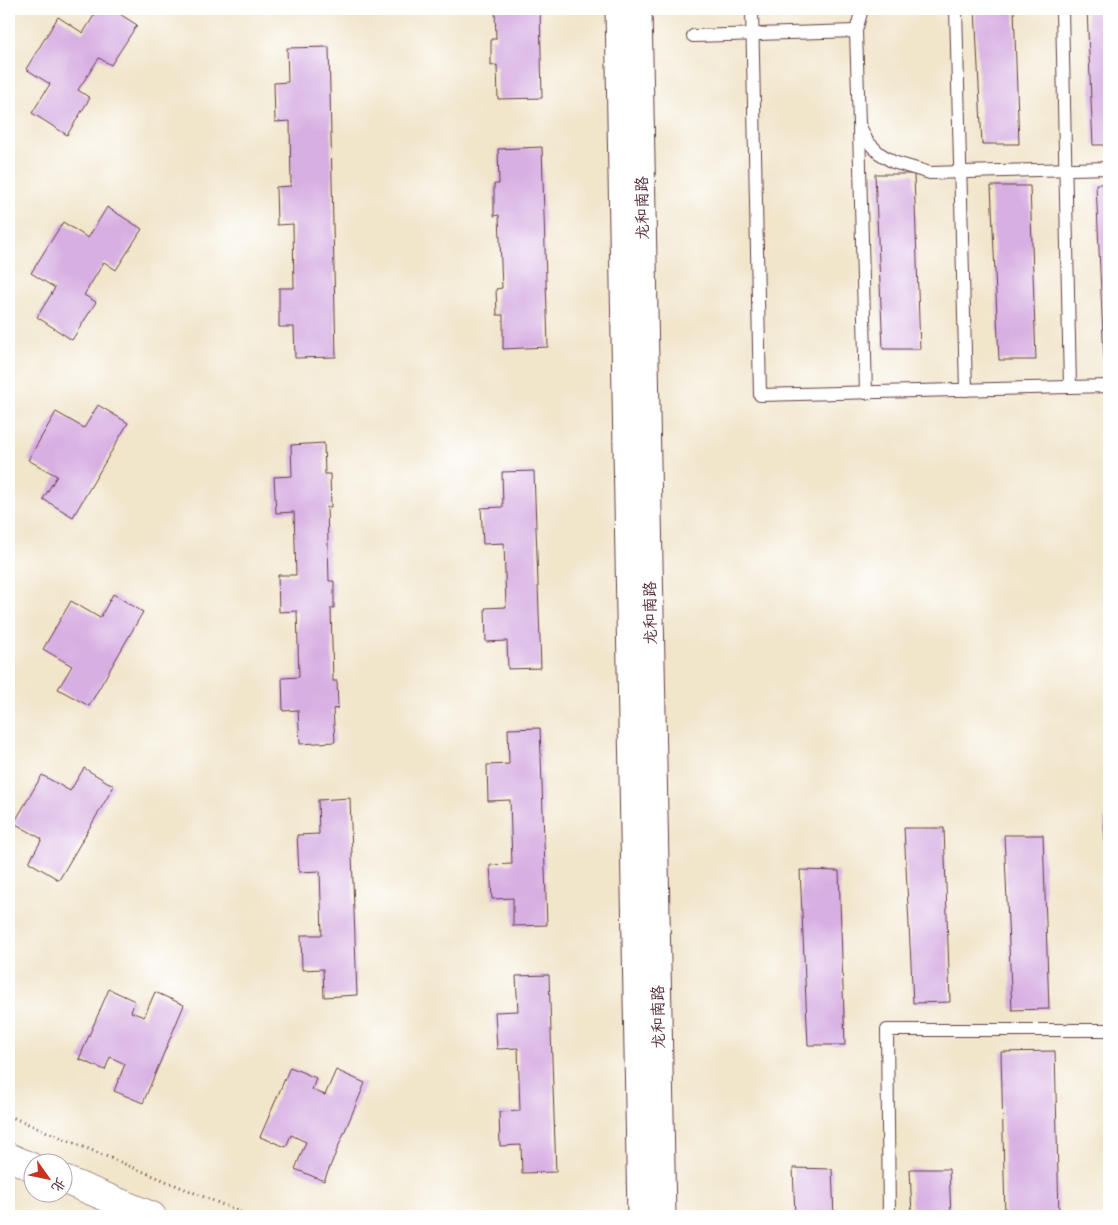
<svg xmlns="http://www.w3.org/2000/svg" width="1118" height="1225" viewBox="0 0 1118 1225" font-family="'Balsamiq Sans','LXGW WenKai TC',sans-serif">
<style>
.building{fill:#d7afe2}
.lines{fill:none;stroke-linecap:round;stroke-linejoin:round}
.lane-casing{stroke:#633d43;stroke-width:14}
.street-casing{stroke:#633d43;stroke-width:27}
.secondary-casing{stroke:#633d43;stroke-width:29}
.path{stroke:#633d43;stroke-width:3;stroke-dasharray:1 4;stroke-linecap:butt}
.lane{stroke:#fff;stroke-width:12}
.street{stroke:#fff;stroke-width:25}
.secondary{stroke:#fff;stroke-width:28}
.labels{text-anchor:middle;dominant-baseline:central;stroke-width:4;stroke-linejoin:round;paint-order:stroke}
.street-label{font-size:16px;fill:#4a1f2b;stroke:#fff}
</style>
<rect width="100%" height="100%" fill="#fff"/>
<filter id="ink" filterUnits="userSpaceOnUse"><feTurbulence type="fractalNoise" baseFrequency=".02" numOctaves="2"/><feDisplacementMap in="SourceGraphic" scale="10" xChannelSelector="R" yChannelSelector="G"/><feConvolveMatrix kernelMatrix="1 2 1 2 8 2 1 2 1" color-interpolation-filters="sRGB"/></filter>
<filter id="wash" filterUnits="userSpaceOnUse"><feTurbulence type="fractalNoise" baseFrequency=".0096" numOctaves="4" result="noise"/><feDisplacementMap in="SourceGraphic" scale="20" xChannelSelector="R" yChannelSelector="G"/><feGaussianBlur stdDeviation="1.12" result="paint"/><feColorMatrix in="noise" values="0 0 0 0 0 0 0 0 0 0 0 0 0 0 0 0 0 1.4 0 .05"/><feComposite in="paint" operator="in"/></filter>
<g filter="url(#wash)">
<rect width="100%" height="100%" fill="#f1e5ca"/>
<g id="blocks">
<g class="building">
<polygon points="98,9 112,9 137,25 111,65 99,58 78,90 90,98 67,135 32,113 50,84 26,69 58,17 83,33"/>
<polygon points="495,9 540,9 542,98 498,99 497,65 491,66 491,39 496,39"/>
<polygon points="975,9 1014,9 1019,144 982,144"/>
<polygon points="1087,9 1109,9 1109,145 1093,145"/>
<polygon points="329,47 336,357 295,358 294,327 279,327 279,288 294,288 293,224 277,225 276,187 291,186 290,121 275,122 274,83 288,82 287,48"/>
<polygon points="542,147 548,347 503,349 503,315 497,315 496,289 502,288 499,215 494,216 494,184 499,184 498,149"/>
<polygon points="875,174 914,174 920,349 883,349"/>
<polygon points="1096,184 1109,184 1109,358 1104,358"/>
<polygon points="991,186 1030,186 1036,360 999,360"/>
<polygon points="107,207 142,229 116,270 104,262 84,295 96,302 72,340 37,317 55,288 31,273 63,222 88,238"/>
<polygon points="98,405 128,423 73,517 43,499 57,476 28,460 56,412 84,428"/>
<polygon points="324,443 325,474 330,474 331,507 327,507 329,581 334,581 334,608 331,608 333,681 337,681 338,708 333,709 335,742 300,744 298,710 283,711 282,678 299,677 297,611 279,612 278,575 296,575 294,512 276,513 274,477 292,476 291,445"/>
<polygon points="534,471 541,668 508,669 507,641 486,642 485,608 506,607 504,543 483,544 481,508 503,507 502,472"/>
<polygon points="113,594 143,612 89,706 58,689 72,666 43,649 71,601 100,618"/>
<polygon points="540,728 547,925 513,926 513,898 492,899 490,865 512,864 510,800 488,801 487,765 509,764 508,729"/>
<polygon points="84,768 114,786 59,880 29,862 42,839 14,823 42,775 70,791"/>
<polygon points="350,798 357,995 324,997 323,969 302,970 301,935 322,935 320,871 299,872 297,835 319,834 318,800"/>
<polygon points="1104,818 1109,818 1109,907 1108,907"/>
<polygon points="904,828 944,828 950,1002 913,1003"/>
<polygon points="1004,835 1043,835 1049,1009 1012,1010"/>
<polygon points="800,870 839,871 845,1045 808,1045"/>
<polygon points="549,975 556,1172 522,1173 521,1145 500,1146 499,1112 520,1111 518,1048 497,1049 495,1012 518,1011 516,976"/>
<polygon points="109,989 135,1001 131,1012 144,1017 155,992 184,1005 143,1103 114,1091 125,1064 110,1057 105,1070 79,1059"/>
<polygon points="1055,1051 1059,1216 1005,1216 1001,1052"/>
<polygon points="290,1067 316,1078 312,1090 325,1095 336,1070 365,1083 324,1181 295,1169 306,1142 291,1135 286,1147 260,1137"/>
<polygon points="793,1168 832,1169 834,1216 795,1216"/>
<polygon points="910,1169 949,1169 951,1216 912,1216"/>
</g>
</g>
</g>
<g filter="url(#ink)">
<use href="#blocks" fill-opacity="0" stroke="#633d43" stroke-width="1"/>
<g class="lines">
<defs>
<g id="lane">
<polyline points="752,9 760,395 1109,386"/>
<polyline points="956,9 966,390"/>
<polyline points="1062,9 1070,387"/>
<polyline points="856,31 862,9"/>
<polyline points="693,36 856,31 859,124 867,141 879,153 893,162 930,173 1109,168"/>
<polyline points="859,128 866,393"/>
<polyline points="889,1216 887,1030 1109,1030"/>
</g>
<g id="street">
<polyline points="618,9 640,1216"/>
<polyline points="639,9 663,1216"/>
</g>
<g id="secondary">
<polyline points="9,1157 32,1167"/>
<polyline points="62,1179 152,1216"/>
</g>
</defs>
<use href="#lane" class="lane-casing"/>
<use href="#street" class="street-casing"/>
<use href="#secondary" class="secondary-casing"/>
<polyline class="path" points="9,1116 250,1216"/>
<use href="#lane" class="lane"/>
<use href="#street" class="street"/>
<use href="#secondary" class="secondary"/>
</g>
</g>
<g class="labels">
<g class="street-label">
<text transform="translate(643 208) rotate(-91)">龙和南路</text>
<text transform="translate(651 613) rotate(-91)">龙和南路</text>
<text transform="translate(659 1017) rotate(-91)">龙和南路</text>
</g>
</g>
<rect width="1118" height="1225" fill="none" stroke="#fff" stroke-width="30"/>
<g transform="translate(48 1178) rotate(123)"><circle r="24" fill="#ffffff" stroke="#b7a5aa"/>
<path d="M0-4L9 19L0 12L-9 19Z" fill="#c8321e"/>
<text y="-8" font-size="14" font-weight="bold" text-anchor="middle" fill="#4a1f2b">北</text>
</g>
</svg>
